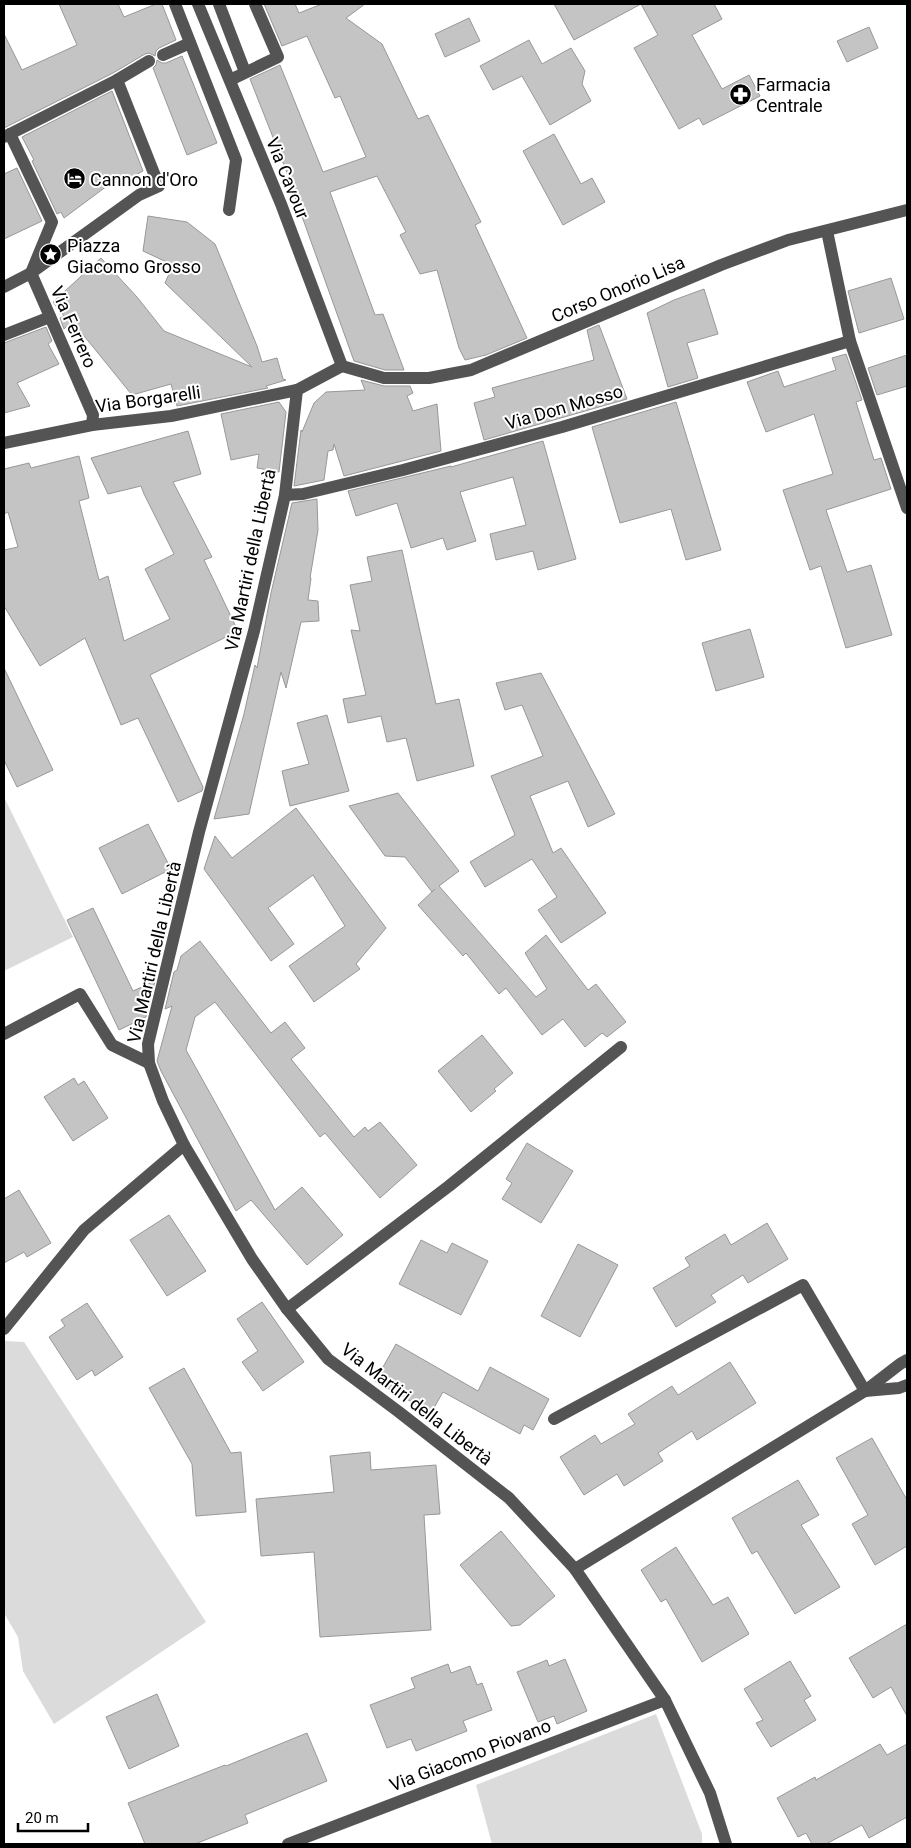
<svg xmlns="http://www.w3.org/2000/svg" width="911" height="1848" viewBox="0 0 911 1848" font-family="Roboto,sans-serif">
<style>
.green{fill:#dbdbdb}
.building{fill:#c4c4c4;stroke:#989898}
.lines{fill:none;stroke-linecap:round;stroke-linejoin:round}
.minor{stroke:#545454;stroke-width:12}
.labels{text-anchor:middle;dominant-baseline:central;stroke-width:4;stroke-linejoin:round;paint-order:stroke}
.poi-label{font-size:18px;fill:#000;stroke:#fff;text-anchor:start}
.street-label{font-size:18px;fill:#000;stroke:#fff}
</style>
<rect width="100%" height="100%" fill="#fff"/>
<g class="green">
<polygon points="4,797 73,937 4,971"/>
<polygon points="4,1341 24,1342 206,1622 54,1724 23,1671 18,1637 4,1613"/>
<polygon points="656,1714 702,1834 702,1844 492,1844 476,1785"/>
</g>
<g class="building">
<polygon points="59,4 118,4 124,17 156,4 162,4 176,40 159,48 156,51 155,56 149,53 145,54 113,73 4,128 4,34 22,70 77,45"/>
<polygon points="264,4 295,4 299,13 322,4 365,4 346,18 382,44 418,119 428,115 481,222 475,225 527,338 486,355 465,360 459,348 437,270 420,274 400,235 406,232 377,176 330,192 375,315 383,314 404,370 385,370 354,361 290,183 291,183 250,79 280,65 323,172 366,157 340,96 335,98 307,36 282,46"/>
<polygon points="554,4 641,4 574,40"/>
<polygon points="641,4 714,4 722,19 692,35 722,89 749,75 760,96 703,125 699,118 679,129 634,48 658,35"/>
<polygon points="469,18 480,41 445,57 435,34"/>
<polygon points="869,27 878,48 847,62 837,41"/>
<polygon points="529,40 542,64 571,48 585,71 582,84 591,101 550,125 522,76 493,90 480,66"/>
<polygon points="182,56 217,143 187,155 153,68 156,65 157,60 162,63 166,63"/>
<polygon points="112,91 143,171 130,178 107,186 64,218 61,212 57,214 32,161 34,160 22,137"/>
<polygon points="554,134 581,184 592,178 605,202 563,225 523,151"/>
<polygon points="17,168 42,221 4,239 4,174"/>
<polygon points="148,216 187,222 215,244 257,346 262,362 277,358 283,379 286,380 266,386 268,388 177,406 171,384 132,395 72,321 64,329 60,318 64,316 53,302 101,258 137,297 164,331 252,367 165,283 173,265 143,251"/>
<polygon points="891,278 904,319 859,333 848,291"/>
<polygon points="704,289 718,334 687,343 698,378 668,387 647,313 674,300"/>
<polygon points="599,325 627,399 484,440 474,403 495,397 492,388 594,360 587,330"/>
<polygon points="46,327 52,341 48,344 59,364 17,383 30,406 4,413 4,343"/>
<polygon points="846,354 862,400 856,402 874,460 881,458 891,489 826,510 847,572 871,565 892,635 846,648 821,566 810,570 783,490 833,474 814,414 766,432 747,382 778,371 784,387 836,370 832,358"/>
<polygon points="907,355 907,386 877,395 868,368"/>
<polygon points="361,380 384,386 410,386 413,393 407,396 413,411 437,404 441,451 344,476 334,444 333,450 328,451 324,480 294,486 301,430 302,432 314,403 326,392 365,390"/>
<polygon points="279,402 286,412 279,472 257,468 259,454 231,460 221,414"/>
<polygon points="676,402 721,550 686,560 671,509 620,523 592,427"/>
<polygon points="188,431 201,474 173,482 212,557 204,560 238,631 150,675 203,787 202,791 178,802 138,718 121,725 85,638 40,666 4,606 4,550 18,547 8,512 4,514 4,469 29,463 31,468 79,456 89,498 79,501 99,580 108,576 124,641 170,619 145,569 174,554 144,494 141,486 108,494 91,458"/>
<polygon points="543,441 576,559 538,570 533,551 496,560 490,534 526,525 513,477 460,492 476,541 447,550 443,538 411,548 397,503 356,516 348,491 451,466 451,467"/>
<polygon points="317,499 318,530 310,578 311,578 308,600 318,601 319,621 301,622 286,688 281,672 249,814 214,819 244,714 255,665 257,668 271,593 292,503"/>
<polygon points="402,550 436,704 459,699 474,766 417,781 406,738 387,742 381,716 348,723 343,699 366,695 351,630 360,631 350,585 372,581 367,557"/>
<polygon points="750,629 764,677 716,691 702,643"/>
<polygon points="4,668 53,770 17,787 4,760"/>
<polygon points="541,673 615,814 588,827 568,781 530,796 553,853 561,848 606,913 561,943 538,910 557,897 532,859 485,887 470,862 515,835 491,776 543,756 522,705 505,710 496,683"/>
<polygon points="327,715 349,791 290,806 282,771 309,764 297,723"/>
<polygon points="398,793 459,871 439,886 536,997 547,989 525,953 546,935 588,990 596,984 626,1022 607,1037 602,1033 585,1047 563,1019 542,1035 506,988 499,994 466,953 463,956 418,905 435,889 432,892 405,857 385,856 349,806"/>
<polygon points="296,808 386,928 356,964 360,969 314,1002 289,966 345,926 313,875 268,908 294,944 271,961 204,869 215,836 232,858"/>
<polygon points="148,824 171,869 122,894 99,848"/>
<polygon points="93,908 133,991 155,981 146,1017 119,1030 67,920"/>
<polygon points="200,941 271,1033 285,1022 305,1048 291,1059 354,1137 365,1127 368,1131 380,1122 417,1165 380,1198 325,1133 320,1137 215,1002 195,1017 186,1050 275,1210 302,1187 343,1235 307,1265 251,1200 236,1211 161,1071 157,1061 172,1006 165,1009 174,972 177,970 181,956"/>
<polygon points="482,1035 513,1073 494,1089 496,1091 471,1112 438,1071"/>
<polygon points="74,1078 78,1085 84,1081 108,1118 73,1141 44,1097"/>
<polygon points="527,1143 573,1171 541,1223 502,1199 512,1183 506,1179"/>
<polygon points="19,1190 51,1243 27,1257 24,1252 4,1263 4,1199"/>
<polygon points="169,1215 206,1271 167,1296 130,1240"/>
<polygon points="767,1223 788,1259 748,1283 743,1275 711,1295 716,1302 676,1327 653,1288 690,1266 685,1258 725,1234 731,1245"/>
<polygon points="421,1240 447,1253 452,1243 488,1261 461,1315 399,1284"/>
<polygon points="578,1244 618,1265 580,1337 541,1316"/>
<polygon points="262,1302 304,1362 263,1391 242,1362 258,1351 237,1319"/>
<polygon points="87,1303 123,1357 95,1376 92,1370 77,1380 49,1337 65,1326 61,1320"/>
<polygon points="396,1344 478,1391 490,1367 549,1399 533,1430 524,1425 520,1434 443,1392 431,1413 375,1381"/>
<polygon points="730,1362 756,1403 697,1440 692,1431 658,1453 663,1461 624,1486 617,1474 584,1495 560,1457 595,1435 601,1444 635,1424 628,1414 672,1386 678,1395"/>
<polygon points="184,1368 231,1453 241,1452 246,1512 196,1516 192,1464 149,1388"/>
<polygon points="872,1438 907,1500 907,1546 875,1565 852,1524 868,1515 836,1458"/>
<polygon points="370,1452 371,1470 436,1465 440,1514 424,1515 431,1630 320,1637 314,1552 261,1556 256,1499 334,1492 330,1456"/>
<polygon points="798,1480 819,1515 801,1525 840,1587 795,1614 757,1551 752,1554 732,1518"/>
<polygon points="501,1531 555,1596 520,1625 511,1626 460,1565"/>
<polygon points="676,1547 713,1605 728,1597 749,1634 702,1662 666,1599 661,1602 641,1570"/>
<polygon points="907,1624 907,1716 891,1687 873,1698 849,1658"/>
<polygon points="565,1659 587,1711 557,1724 554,1716 538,1722 517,1672 547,1660 549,1666"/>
<polygon points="790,1661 811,1696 804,1700 816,1720 771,1747 756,1723 763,1720 744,1689"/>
<polygon points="448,1664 451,1673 470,1666 477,1685 482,1683 492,1710 463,1721 467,1731 416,1751 411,1739 387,1748 370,1705 415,1688 411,1678"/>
<polygon points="157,1694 179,1746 129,1769 106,1717"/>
<polygon points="307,1733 327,1781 245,1815 248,1823 195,1844 145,1844 128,1803 225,1765 226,1766"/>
<polygon points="880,1744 887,1755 907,1744 907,1817 869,1838 862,1825 826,1844 812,1844 806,1833 798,1837 777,1798 815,1777 816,1780"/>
</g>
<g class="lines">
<g class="minor">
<polyline points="175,4 236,160 229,210"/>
<polyline points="198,4 281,204 342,366"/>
<polyline points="219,4 245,72"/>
<polyline points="163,55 190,43"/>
<polyline points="230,80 278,57 255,4"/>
<polyline points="10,134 52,222 31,273 93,415 92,425"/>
<polyline points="4,137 117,80 149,61"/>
<polyline points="827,231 850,341 907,508"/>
<polyline points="4,287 31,273 139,195 159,186 117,80"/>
<polyline points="4,335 50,317"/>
<polyline points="342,366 297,390 285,495 254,631 199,832 148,1044 149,1063 163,1101 184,1145 252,1259 287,1309 328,1359 399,1412 509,1498 575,1569 665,1700 710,1793 726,1844"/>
<polyline points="342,366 384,378 429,378 471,370 721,265 788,240 907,210"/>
<polyline points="4,443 92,425 171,416 297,390"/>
<polyline points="285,495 303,494 403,470 562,427 850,341"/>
<polyline points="4,1034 80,994 112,1045 149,1063"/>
<polyline points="287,1309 449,1186 621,1047"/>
<polyline points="4,1329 84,1230 184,1145"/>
<polyline points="865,1391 899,1388 907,1385"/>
<polyline points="554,1419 803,1285 865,1391"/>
<polyline points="575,1569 865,1391 900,1364 907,1360"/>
<polyline points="288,1844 665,1700"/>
</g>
</g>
<defs>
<symbol id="pharmacy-disc" viewBox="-11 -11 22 22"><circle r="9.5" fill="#000" stroke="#fff"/><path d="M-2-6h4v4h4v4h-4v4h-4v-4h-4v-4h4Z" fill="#fff"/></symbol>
<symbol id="hotel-disc" viewBox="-11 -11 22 22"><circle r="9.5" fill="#000" stroke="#fff"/><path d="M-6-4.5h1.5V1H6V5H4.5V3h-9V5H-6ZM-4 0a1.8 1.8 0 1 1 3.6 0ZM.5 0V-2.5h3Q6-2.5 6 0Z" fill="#fff"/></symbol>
<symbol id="sight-disc" viewBox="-11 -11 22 22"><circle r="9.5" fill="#000" stroke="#fff"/><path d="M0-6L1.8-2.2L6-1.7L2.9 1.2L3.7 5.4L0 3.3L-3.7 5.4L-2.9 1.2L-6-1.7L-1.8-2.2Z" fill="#fff"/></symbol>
</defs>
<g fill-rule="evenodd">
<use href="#pharmacy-disc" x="728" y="82" width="25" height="25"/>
<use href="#hotel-disc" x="62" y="166" width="25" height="25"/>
<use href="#sight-disc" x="38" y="242" width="25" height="25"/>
</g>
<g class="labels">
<g class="poi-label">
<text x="756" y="84">Farmacia<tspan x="756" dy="21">Centrale</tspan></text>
<text x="90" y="179">Cannon d'Oro</text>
<text x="67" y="245">Piazza<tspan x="67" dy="21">Giacomo Grosso</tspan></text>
</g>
<g class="street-label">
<text transform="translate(288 178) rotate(68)">Via Cavour</text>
<text transform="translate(618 289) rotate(-23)">Corso Onorio Lisa</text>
<text transform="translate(74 327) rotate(66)">Via Ferrero</text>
<text transform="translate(148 399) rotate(-8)">Via Borgarelli</text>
<text transform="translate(564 407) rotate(-16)">Via Don Mosso</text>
<text transform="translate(250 560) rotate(-78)">Via Martiri della Libertà</text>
<text transform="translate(154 952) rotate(-77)">Via Martiri della Libertà</text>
<text transform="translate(417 1404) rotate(38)">Via Martiri della Libertà</text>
<text transform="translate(470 1755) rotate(-21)">Via Giacomo Piovano</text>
</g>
</g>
<rect width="911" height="1848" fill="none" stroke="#000000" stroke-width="10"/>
<path d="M18 1823v8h70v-8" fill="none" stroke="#000000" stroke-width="2.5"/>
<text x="25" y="1823" font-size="15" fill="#000000" stroke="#ffffff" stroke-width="4" paint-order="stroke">20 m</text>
</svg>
